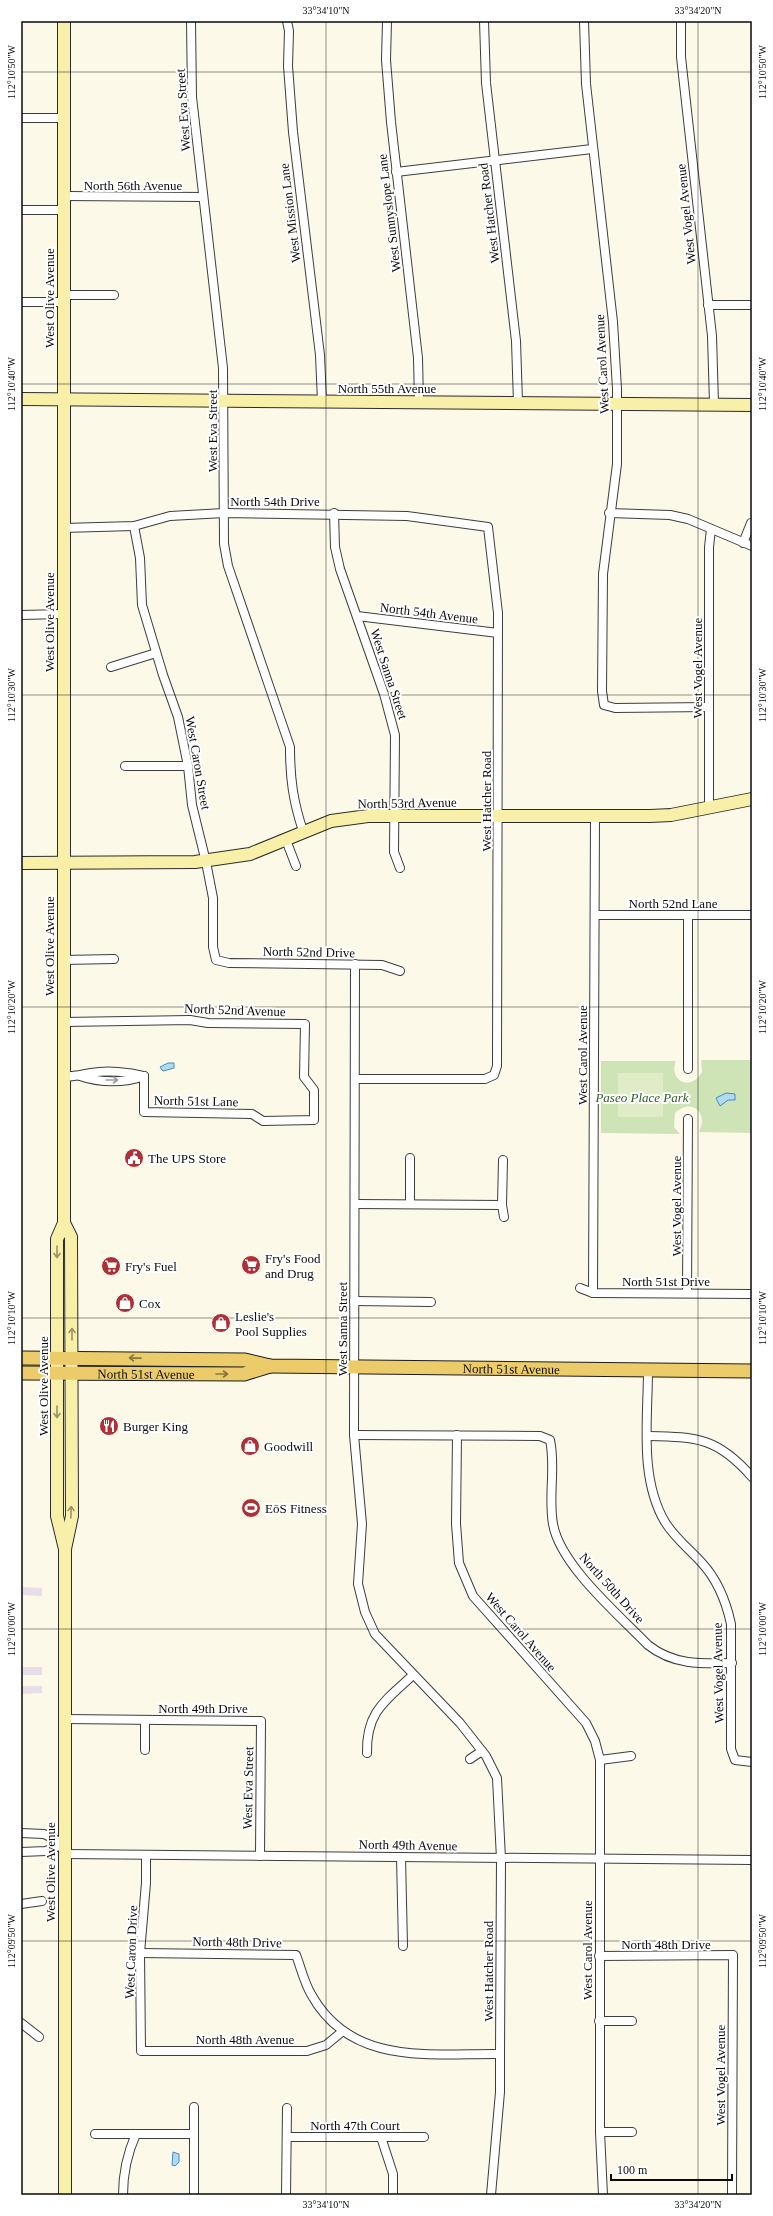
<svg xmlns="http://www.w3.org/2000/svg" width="773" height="2216" viewBox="0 0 773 2216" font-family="'Times New Roman',serif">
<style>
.industrial{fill:#e7dee9}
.green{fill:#cee3b6}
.pitch{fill:#dfecc7}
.water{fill:#b2d9f0;stroke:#408dc0}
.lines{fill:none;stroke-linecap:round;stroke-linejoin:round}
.street-casing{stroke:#3d3d3d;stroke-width:10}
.secondary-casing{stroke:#2c2c2c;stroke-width:14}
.primary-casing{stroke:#1b1b1b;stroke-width:15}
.street{stroke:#fff;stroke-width:8}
.secondary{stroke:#f8efa9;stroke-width:12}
.primary{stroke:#eccc6a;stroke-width:13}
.oneway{stroke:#9d9d9d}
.oneway2{stroke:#999369}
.oneway3{stroke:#86753f}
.ticks{fill:none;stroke:#0a0a0a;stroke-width:1;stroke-opacity:0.45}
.labels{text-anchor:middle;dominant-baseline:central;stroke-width:4;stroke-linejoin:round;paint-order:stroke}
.street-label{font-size:13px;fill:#0a0a0a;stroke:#fff}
.park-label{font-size:13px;font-style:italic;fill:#2d5b21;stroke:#fff}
.poi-label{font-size:13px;fill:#0a0a0a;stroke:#fff;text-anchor:start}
.neatline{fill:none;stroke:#0a0a0a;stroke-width:1.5}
.ticks-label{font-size:10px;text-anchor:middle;fill:#0a0a0a}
</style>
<rect width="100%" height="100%" fill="#fdf9e9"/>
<g class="industrial">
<polygon points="21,1587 42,1588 42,1596 21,1595"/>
<rect x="21" y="1667" width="21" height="8"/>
<polygon points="21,1686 42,1686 42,1693 21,1694"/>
</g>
<path class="green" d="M701 1060H752V1133L699 1132C709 1113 692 1097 675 1113L674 1127 680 1134 601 1133V1061H676C668 1081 691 1092 702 1072Z"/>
<rect class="pitch" x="618" y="1073" width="45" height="44"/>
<g class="water">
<polygon points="168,1063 174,1063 174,1068 163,1071 160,1067"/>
<polygon points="726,1093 735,1094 735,1100 728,1100 720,1106 716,1098"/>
<polygon points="173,2152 179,2154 179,2162 175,2166 172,2165"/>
</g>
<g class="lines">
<defs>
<g id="street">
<path d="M191 21 192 97 223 368 224 544 228 566 290 747C290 778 293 801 303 831"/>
<polyline points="287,21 289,31 288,66 293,132 320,355 322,401"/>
<polyline points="387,21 386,60 391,122 418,358 419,402"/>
<polyline points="484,21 486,83 516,341 518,403"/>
<polyline points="584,21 586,84 613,322 617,389 617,464 603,574 602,691 604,705 615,708 709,707"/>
<polyline points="681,21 681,57 712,336 714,404"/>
<polyline points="21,118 64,118"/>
<polyline points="396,172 592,149"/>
<polyline points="64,196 203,197"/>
<polyline points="21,210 64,210"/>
<polyline points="63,295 114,295"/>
<polyline points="21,302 63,302"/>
<polyline points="708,305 752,305"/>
<polyline points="334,513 335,547 340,569 384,694 395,735 394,852 400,868"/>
<polyline points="609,513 670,515 688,519 752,546"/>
<polyline points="134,526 140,558 142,605 163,675 178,717 188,766 192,805 206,862 213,898 213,947 216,960 229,963 382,965 400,971"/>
<polyline points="63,528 134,526 170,516 224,513 407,516 488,527 498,613 497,1066 494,1075 485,1079 355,1079"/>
<polyline points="743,543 751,523"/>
<polyline points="21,615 63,614"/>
<polyline points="357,616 498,633"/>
<polyline points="111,667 156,653"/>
<polyline points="125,766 188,766"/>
<polyline points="709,807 709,547 711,529"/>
<polyline points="286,840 296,866"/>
<polyline points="595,915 752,915"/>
<polyline points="688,915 688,1069"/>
<polyline points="63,960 114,959"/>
<polyline points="355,964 354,1435 362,1524 358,1584 365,1612 375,1634 460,1723 486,1756 497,1778 501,1859 500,2054 500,2092 491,2195"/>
<polyline points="64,1022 190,1020 208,1023 305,1024 304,1077 314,1090 314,1120 263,1121 252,1114 144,1112 144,1076"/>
<path d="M80 1076C100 1083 125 1083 144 1076"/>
<path d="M64 1077C74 1076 82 1075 91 1073 107 1070 129 1072 144 1076"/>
<polyline points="410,1158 410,1204"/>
<polyline points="503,1160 502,1205 504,1217"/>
<polyline points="355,1204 502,1205"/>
<polyline points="580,1288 593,1293 752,1294"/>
<polyline points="593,1293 595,817"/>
<polyline points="687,1293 688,1119"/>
<polyline points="354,1301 431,1302"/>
<path d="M648 1370C648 1419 639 1478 665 1522 674 1537 689 1549 701 1562 718 1580 726 1601 731 1624V1749L735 1760 752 1762"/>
<path d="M354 1435 540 1436 550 1440C556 1467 548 1496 553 1524 560 1565 619 1615 648 1645 673 1665 701 1664 732 1663"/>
<polyline points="457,1435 456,1524 459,1563 473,1596 586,1723 595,1741 600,1760 600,2132 603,2195"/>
<path d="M648 1436C698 1437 718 1438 752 1477"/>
<polyline points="64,1719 261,1721 260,1856"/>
<polyline points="145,1750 145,1720"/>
<path d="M367 1753C366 1712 385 1701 413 1675"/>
<polyline points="470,1759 482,1751"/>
<polyline points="600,1760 631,1756"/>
<polyline points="21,1833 44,1834 64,1844"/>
<polyline points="21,1852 46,1851 64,1844"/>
<polyline points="64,1854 752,1860"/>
<polyline points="146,1855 146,1883 140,1953 141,2051 307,2051 326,2045 343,2031"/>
<polyline points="401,1857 403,1946"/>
<polyline points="21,1904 42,1901"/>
<path d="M140 1953 296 1955C301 1968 304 1982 311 1994 351 2067 431 2053 500 2054"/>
<polyline points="599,1956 733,1955 732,2195"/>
<polyline points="599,2021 632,2021"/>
<polyline points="21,2023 39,2037"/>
<polyline points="600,2132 632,2132"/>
<polyline points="95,2134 194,2134"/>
<polyline points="287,2137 424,2137"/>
<polyline points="381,2137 393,2174 393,2195"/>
<path d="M123 2195C123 2173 127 2154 136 2134"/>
<polyline points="194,2195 194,2107"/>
<polyline points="286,2195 287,2108"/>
</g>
<g id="secondary">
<polyline points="64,21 64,1223 57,1239 57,1516 65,1549"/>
<polyline points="21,399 752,405"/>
<polyline points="21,863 195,862 250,854 331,821 368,816 650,816 671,815 752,799"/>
<polyline points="64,1223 71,1237 72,1516 65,1549 65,2195"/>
</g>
<g id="primary">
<path id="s1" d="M21 1358 245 1360 270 1366 752 1371"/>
<path id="s2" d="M21 1373 244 1374 270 1366"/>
</g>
</defs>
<use href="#street" class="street-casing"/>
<use href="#secondary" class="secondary-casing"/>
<use href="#primary" class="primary-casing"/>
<use href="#street" class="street"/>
<use href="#secondary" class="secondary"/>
<use href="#primary" class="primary"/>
</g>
<defs><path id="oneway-shaft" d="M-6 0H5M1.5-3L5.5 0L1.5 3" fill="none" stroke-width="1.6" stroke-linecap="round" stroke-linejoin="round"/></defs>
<use class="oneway" href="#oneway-shaft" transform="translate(112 1080)"/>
<g class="oneway2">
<use href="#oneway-shaft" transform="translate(57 1252) rotate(90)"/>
<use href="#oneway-shaft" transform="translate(72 1334) rotate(-90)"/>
<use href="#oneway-shaft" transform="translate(57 1412) rotate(90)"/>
<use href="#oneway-shaft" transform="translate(71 1512) rotate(-88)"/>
</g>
<g class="oneway3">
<use href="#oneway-shaft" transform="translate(135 1358) rotate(-179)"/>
<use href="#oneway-shaft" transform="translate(222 1374)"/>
</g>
<path class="ticks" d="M326 21V2195M698 21V2195M21 72H752M21 384H752M21 695H752M21 1007H752M21 1318H752M21 1629H752M21 1941H752"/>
<defs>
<symbol id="civic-disc" viewBox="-11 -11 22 22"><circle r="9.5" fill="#ac3036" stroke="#fff"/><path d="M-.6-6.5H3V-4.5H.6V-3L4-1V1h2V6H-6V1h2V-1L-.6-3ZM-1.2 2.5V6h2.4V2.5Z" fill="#fff"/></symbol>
<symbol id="supermarket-disc" viewBox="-11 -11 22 22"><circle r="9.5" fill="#ac3036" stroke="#fff"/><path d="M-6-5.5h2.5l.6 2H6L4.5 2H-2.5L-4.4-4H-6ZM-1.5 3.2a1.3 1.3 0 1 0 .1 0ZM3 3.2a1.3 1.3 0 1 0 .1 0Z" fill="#fff"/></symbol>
<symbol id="shop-disc" viewBox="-11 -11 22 22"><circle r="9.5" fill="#ac3036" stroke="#fff"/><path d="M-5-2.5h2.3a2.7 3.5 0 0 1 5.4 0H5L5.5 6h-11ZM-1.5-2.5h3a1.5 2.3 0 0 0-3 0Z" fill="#fff"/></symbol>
<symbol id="restaurant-disc" viewBox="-11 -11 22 22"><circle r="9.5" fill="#ac3036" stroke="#fff"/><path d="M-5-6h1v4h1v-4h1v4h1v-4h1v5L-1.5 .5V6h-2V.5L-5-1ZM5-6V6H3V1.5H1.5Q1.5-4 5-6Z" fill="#fff"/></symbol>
<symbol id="stadium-disc" viewBox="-11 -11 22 22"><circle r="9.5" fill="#ac3036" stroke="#fff"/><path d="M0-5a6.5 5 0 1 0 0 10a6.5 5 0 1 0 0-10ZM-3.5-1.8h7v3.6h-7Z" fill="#fff"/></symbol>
</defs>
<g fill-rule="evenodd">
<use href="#civic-disc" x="123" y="1147" width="22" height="22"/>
<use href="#supermarket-disc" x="240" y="1254" width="22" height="22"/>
<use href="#supermarket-disc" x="100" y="1255" width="22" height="22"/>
<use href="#shop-disc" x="114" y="1292" width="22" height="22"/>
<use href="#shop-disc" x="210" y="1312" width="22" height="22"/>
<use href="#restaurant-disc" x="98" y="1415" width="22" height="22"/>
<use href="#shop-disc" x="239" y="1435" width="22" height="22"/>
<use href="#stadium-disc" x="240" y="1497" width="22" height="22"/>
</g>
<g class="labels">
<g class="street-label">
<text transform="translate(183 110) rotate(-94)">West Eva Street</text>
<text x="133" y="185">North 56th Avenue</text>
<text transform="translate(290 213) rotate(-97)">West Mission Lane</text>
<text transform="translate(389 213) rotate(-97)">West Sunnyslope Lane</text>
<text transform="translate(489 213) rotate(-97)">West Hatcher Road</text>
<text transform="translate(686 214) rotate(-96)">West Vogel Avenue</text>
<text transform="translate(49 298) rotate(-90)">West Olive Avenue</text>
<text transform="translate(602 364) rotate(-93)">West Carol Avenue</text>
<text x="387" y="388">North 55th Avenue</text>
<text transform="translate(212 431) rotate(-90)">West Eva Street</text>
<text x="275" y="501">North 54th Drive</text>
<text transform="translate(429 613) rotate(7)">North 54th Avenue</text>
<text transform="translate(49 622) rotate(-90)">West Olive Avenue</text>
<text transform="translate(697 668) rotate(-90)">West Vogel Avenue</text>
<text transform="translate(389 674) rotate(72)">West Sanna Street</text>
<text transform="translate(198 763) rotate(80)">West Caron Street</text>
<text transform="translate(486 801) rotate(-90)">West Hatcher Road</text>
<text transform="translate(407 803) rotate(-1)">North 53rd Avenue</text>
<text x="673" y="903">North 52nd Lane</text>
<text transform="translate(49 946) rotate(-90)">West Olive Avenue</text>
<text transform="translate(309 952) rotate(1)">North 52nd Drive</text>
<text transform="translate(235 1010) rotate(2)">North 52nd Avenue</text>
<text transform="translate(582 1055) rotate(-90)">West Carol Avenue</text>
<text transform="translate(196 1101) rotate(1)">North 51st Lane</text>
<text transform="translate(676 1206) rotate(-90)">West Vogel Avenue</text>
<text x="666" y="1281">North 51st Drive</text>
<text transform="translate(342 1329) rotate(-90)">West Sanna Street</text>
<text stroke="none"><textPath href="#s1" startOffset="491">North 51st Avenue</textPath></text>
<text stroke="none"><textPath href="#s2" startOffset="125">North 51st Avenue</textPath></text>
<text transform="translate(43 1386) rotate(-90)">West Olive Avenue</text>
<text transform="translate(612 1588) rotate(48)">North 50th Drive</text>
<text transform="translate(521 1632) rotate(49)">West Carol Avenue</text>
<text transform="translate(718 1673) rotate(-91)">West Vogel Avenue</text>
<text x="203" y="1708">North 49th Drive</text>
<text transform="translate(248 1788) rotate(-89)">West Eva Street</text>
<text transform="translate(408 1845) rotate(1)">North 49th Avenue</text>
<text transform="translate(50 1872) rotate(-90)">West Olive Avenue</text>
<text transform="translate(237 1942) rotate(1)">North 48th Drive</text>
<text x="666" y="1944">North 48th Drive</text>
<text transform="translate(587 1950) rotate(-90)">West Carol Avenue</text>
<text transform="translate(131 1952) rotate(-88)">West Caron Drive</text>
<text transform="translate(488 1971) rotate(-90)">West Hatcher Road</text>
<text x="245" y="2039">North 48th Avenue</text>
<text transform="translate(720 2075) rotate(-90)">West Vogel Avenue</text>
<text x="355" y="2125">North 47th Court</text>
</g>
<g class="park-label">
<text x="642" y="1097">Paseo Place Park</text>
</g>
<g class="poi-label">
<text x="148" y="1158">The UPS Store</text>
<text x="265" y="1258">Fry's Food<tspan x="265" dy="15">and Drug</tspan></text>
<text x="125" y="1266">Fry's Fuel</text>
<text x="139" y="1303">Cox</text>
<text x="235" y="1316">Leslie's<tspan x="235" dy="15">Pool Supplies</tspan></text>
<text x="123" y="1426">Burger King</text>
<text x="264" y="1446">Goodwill</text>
<text x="265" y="1508">EōS Fitness</text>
</g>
</g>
<rect width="773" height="2216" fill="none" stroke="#ffffff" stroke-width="44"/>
<path d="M611 2174v6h121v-6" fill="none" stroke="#0a0a0a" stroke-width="2"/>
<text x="617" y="2174" font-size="12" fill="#0a0a0a" stroke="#ffffff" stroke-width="3" paint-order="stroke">100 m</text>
<rect x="22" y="22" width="729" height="2172" class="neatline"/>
<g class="ticks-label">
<text x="326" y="14">33°34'10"N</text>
<text x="698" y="14">33°34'20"N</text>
<text transform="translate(11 72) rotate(-90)" y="4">112°10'50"W</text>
<text transform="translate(762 72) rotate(-90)" y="4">112°10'50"W</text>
<text transform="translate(762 384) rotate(-90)" y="4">112°10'40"W</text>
<text transform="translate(11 384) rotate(-90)" y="4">112°10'40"W</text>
<text transform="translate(11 695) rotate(-90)" y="4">112°10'30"W</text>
<text transform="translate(762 695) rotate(-90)" y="4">112°10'30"W</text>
<text transform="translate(762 1007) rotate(-90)" y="4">112°10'20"W</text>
<text transform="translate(11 1007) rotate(-90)" y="4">112°10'20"W</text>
<text transform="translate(762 1318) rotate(-90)" y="4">112°10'10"W</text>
<text transform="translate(11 1318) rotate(-90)" y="4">112°10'10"W</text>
<text transform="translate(762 1629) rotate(-90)" y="4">112°10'00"W</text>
<text transform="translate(11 1629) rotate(-90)" y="4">112°10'00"W</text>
<text transform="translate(11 1941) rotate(-90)" y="4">112°09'50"W</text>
<text transform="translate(762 1941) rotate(-90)" y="4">112°09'50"W</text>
<text x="326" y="2208">33°34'10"N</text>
<text x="698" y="2208">33°34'20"N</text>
</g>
</svg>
